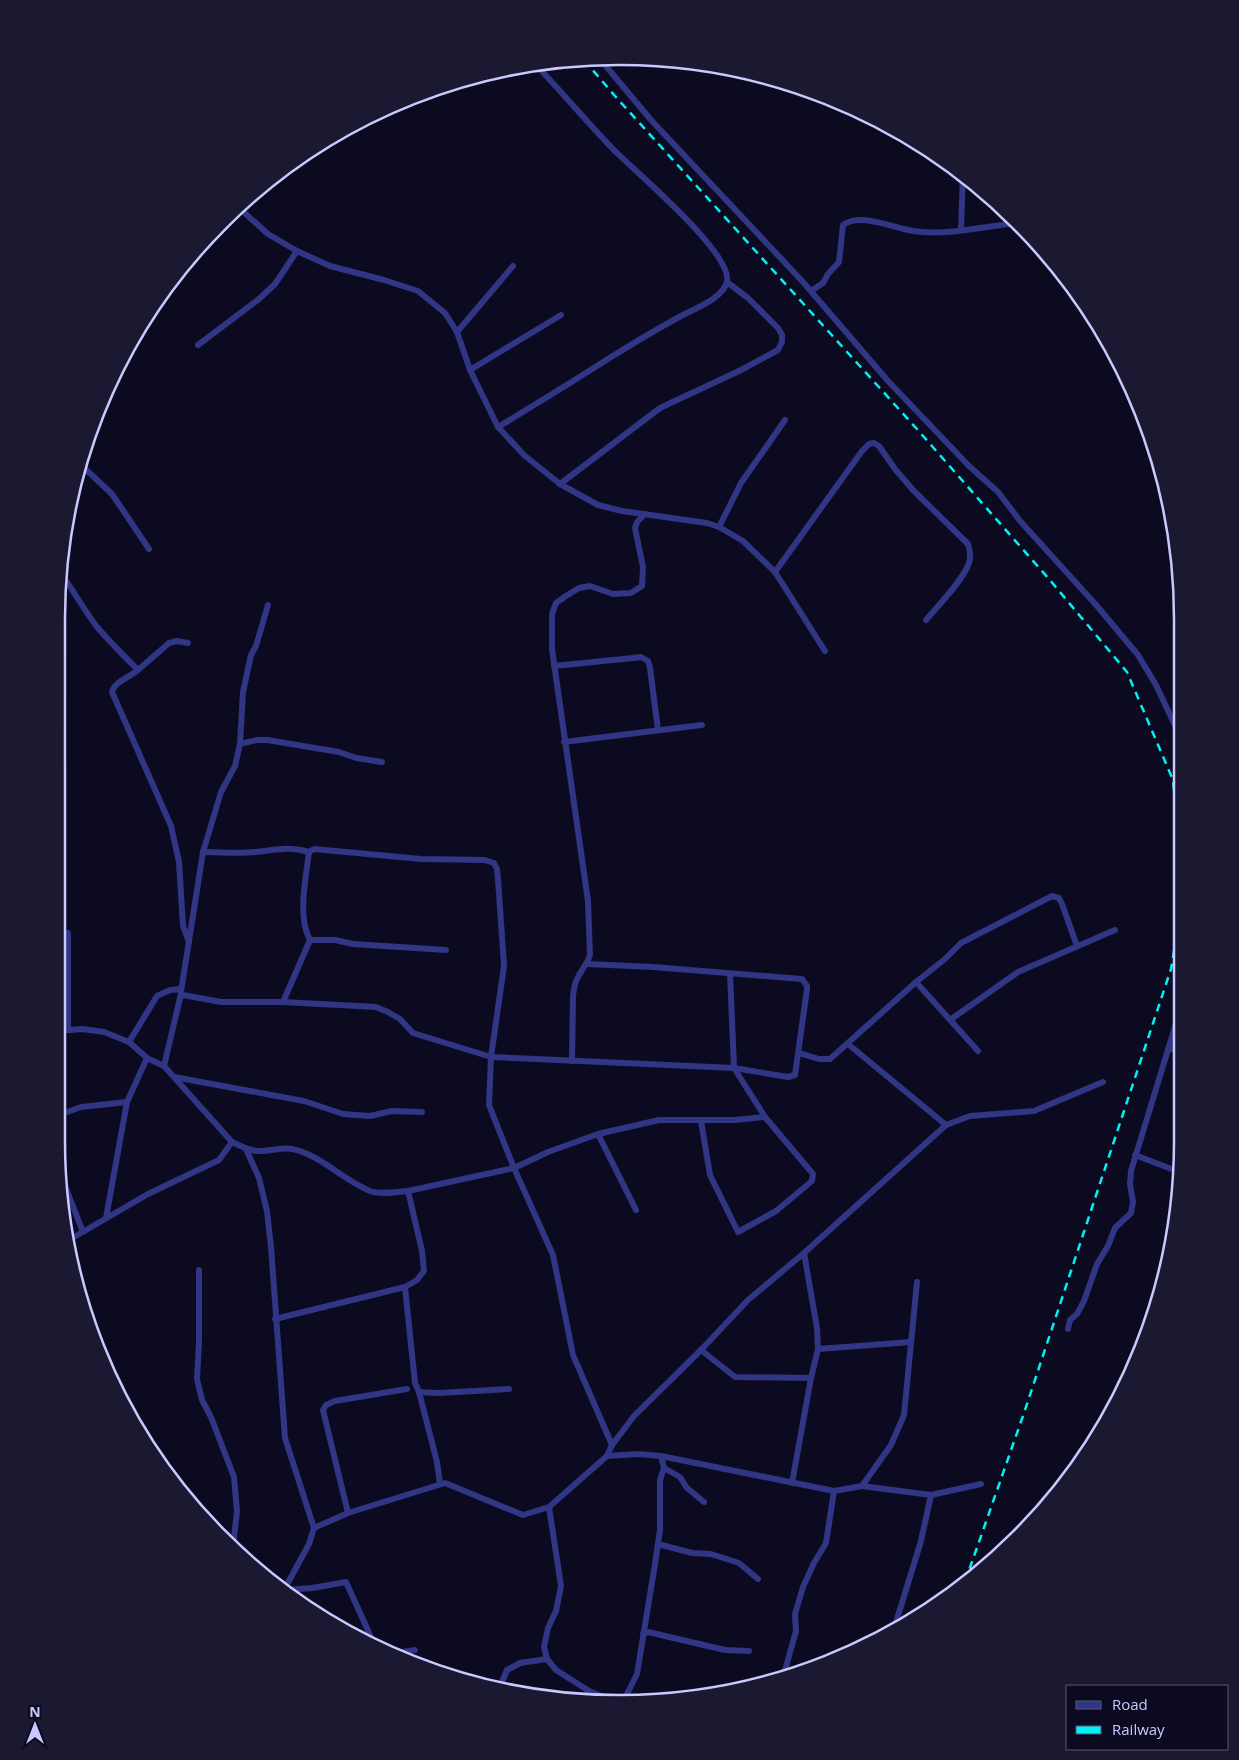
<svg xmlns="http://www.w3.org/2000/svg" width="1239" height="1760" viewBox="0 0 1239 1760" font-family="'Open Sans',sans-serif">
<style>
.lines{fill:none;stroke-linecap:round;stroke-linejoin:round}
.street{stroke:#303584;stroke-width:6}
.rail{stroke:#00f3f4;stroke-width:2.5;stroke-dasharray:8 6;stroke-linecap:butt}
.rim{fill:none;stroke:#cac9ff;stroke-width:2.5}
</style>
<rect width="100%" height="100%" fill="#0c0a20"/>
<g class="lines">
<g class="street">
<polyline points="600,59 651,120 803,282 888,381 969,466 998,492 1021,522 1097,606 1138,655 1156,685 1179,734"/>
<polyline points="238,207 268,234 297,251 330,266 384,280 418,291 445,313 457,332 470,370 498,427 524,455 560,484 598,505 622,511 707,523 719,527 743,541 775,572 825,651"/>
<polyline points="961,230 963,173"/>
<path d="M811 291 823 283 828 274 839 262 843 225C861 212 892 228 913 231 945 236 983 227 1016 223"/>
<polyline points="457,332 513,266"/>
<polyline points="198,345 259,299 275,284 297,251"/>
<polyline points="470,370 561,315"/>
<path d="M498 427C536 404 574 381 611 357 636 342 661 326 687 313 699 307 725 296 727 281 732 252 633 170 612 148 586 121 561 91 535 64"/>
<polyline points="81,465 112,494 149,549"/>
<polyline points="560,484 660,408 741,370 778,350 782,342 782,335 778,328 748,298 727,282"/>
<polyline points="719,527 741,483 785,420"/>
<path d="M775 572 862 451 869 444 874 443 879 446 895 469 913 490 968 544C970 550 971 557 969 563 964 579 938 606 926 620"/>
<path d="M61 574C74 591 84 610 97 627 110 642 124 656 138 670 130 677 114 682 112 692L171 826 179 862 183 926 189 942"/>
<polyline points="554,666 633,658 641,657 648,661 650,668 658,730"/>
<polyline points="138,670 169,643 177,641 188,643"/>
<polyline points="564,742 702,725"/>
<polyline points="240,744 257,740 267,740 339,752 356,758 382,762"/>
<path d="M203 852C220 852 238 854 255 852 276 850 287 846 309 852L314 849 421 859 485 860 494 863 497 869 498 879 504 966 491 1057 489 1105 514 1168 553 1255 573 1355 612 1445"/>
<polyline points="56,930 68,933 68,1030"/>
<polyline points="310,940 335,940 353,944 446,950"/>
<polyline points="916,982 978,1051"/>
<polyline points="180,998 203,852 221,792 235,766 240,744 243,692 251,655 256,646 268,605"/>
<path d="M283 1002 310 940C297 917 306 877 309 852"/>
<polyline points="950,1020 1018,972 1115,930"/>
<path d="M56 1031 83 1029 104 1032 129 1042 147 1058 164 1066 232 1142C240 1146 248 1150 257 1151 268 1152 281 1147 292 1149 317 1153 345 1181 370 1191 381 1195 396 1192 408 1191L422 1251 424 1271 417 1280 405 1287 275 1319"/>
<polyline points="129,1042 157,996 170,990 181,989"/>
<polyline points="848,1044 946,1125"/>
<polyline points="1168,1049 1181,1050"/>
<polyline points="799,1053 819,1059 830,1059 916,982 945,959 961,943 1052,896 1059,898 1062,904 1077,946"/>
<path d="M572 1061 573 996C574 990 574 984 577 979 581 970 587 965 590 955L588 901 552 649V614L556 603 566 596 579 588 590 586 613 594 631 593 642 586 643 567 635 528 637 522 645 514"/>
<polyline points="164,1066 180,998 183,995 221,1002 283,1002 376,1007 388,1012 400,1019 413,1033 491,1057 734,1068 788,1077 795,1075 807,989 807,986 802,979 653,967 587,964"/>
<polyline points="174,1077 304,1101 343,1114 370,1116 392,1111 422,1112"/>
<polyline points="56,1116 81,1107 127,1102"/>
<polyline points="701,1121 710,1175 738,1232 776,1211 812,1181 813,1174 765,1117 734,1068 730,974"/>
<polyline points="598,1134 636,1210"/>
<polyline points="246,1149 259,1178 267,1211 271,1247 285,1438 314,1528"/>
<polyline points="1135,1155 1182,1173"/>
<polyline points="60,1173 83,1232"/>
<polyline points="408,1191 514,1168 548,1152 598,1134 659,1120 735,1120 765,1117"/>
<polyline points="106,1218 127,1102 147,1058"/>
<polyline points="69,1240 148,1194 219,1160 232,1142"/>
<polyline points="199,1270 199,1342 197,1379 202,1400 211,1417 234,1477 237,1511 233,1547"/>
<polyline points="405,1287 415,1383 419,1392 437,1462 440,1484"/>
<polyline points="1068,1329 1070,1320 1077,1314 1084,1301 1097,1264 1108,1246 1115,1228 1131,1213 1133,1202 1130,1184 1131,1171 1181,1007"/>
<polyline points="818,1349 911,1342"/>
<polyline points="701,1350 735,1377 811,1378"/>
<polyline points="419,1392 439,1393 509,1389"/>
<polyline points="607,1456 612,1445 634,1416 701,1350 748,1300 804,1253 946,1125 970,1116 1034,1111 1103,1082"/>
<polyline points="664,1468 680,1477 687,1488 704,1502"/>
<polyline points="792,1483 811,1378 818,1349 817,1328 804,1253"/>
<polyline points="862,1486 931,1495 981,1484"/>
<polyline points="834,1491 862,1486 891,1445 904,1415 917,1282"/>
<polyline points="549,1507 561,1586 556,1611 548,1628 544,1647 547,1659 556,1670 589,1691 621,1704"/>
<polyline points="348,1513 323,1410 326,1405 335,1401 407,1389"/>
<polyline points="658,1544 692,1553 711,1554 739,1563 758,1579"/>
<polyline points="284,1590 309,1544 314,1528 348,1513 445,1483 523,1515 549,1507 607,1456 638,1454 661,1456 834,1491 826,1543 814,1563 803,1587 795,1614 796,1631 784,1674"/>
<polyline points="286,1590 312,1588 346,1582 375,1646"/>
<polyline points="894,1629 921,1541 931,1495"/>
<polyline points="643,1634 648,1632 725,1650 749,1651"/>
<polyline points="390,1654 415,1650"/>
<polyline points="500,1687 507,1670 520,1663 547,1659"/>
<polyline points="584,1701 589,1691"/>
<polyline points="622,1704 637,1674 655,1564 660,1530 660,1480 664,1468 661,1456"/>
</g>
<g class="rail">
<polyline points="584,60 615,96 916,428 1049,579 1127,672 1173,780 1180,851"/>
<polyline points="965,1582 1024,1413 1171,969 1180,915"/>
</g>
</g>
<path d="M0 0H1239V1760H0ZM619 65H620A554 554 0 0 1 1174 619V1141A554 554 0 0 1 620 1695H619A554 554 0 0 1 65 1141V619A554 554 0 0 1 619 65Z" fill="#1b1932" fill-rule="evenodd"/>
<path class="rim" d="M619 65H620A554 554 0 0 1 1174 619V1141A554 554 0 0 1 620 1695H619A554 554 0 0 1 65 1141V619A554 554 0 0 1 619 65Z"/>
<rect x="1066" y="1685" width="162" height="65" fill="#0c0a20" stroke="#585679"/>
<rect x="1076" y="1701" width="25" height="8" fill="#303584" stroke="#585679"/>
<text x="1112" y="1710" font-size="15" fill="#cac9ff">Road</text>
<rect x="1076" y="1726" width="25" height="8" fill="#00f3f4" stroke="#585679"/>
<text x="1112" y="1735" font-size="15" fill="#cac9ff">Railway</text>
<g transform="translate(35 1725)" stroke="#0c0a20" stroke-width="4" paint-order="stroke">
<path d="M0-4L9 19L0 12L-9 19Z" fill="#cac9ff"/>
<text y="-8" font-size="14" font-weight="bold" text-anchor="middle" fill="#cac9ff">N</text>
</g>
</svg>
